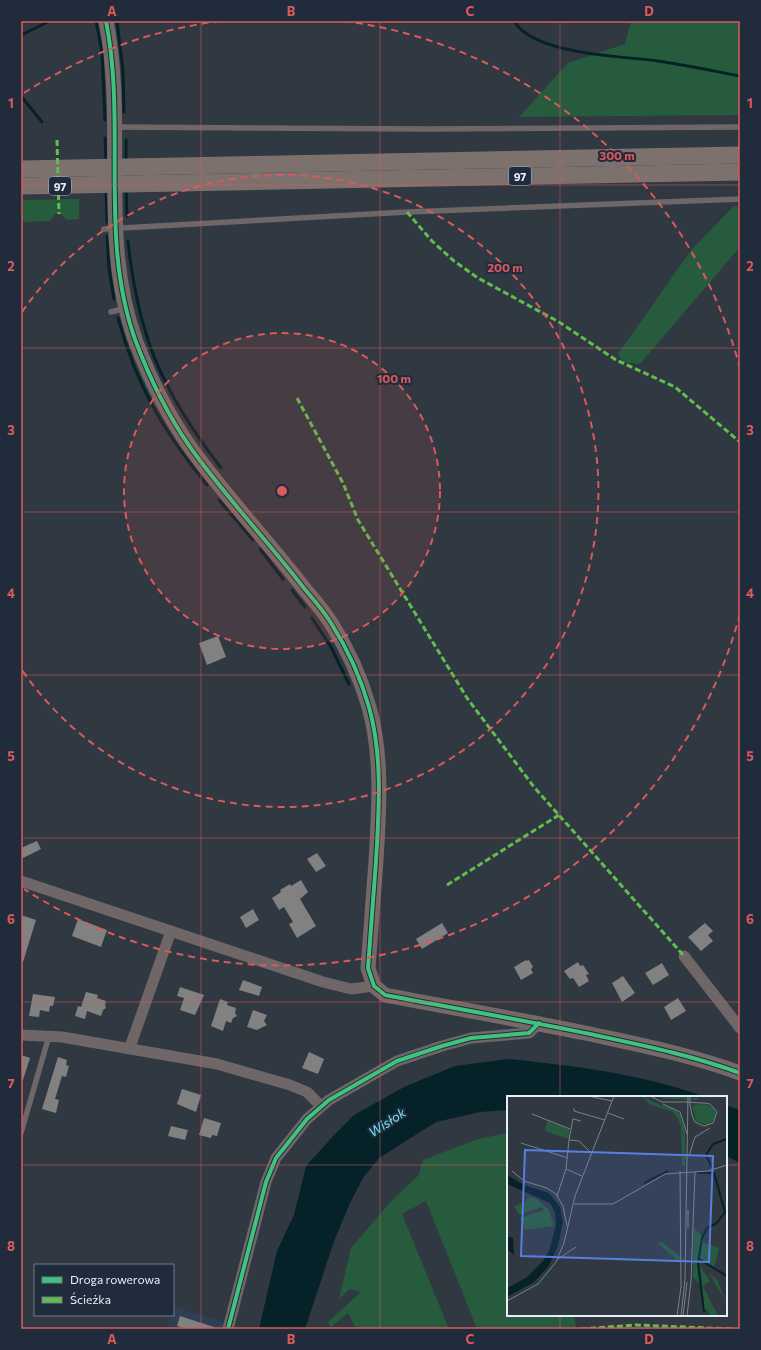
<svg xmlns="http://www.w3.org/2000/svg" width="761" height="1350" viewBox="0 0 761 1350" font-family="Commissioner,sans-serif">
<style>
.built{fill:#2f4054}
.green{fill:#275b3e}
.water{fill:#042228}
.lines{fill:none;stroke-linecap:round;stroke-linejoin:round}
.stream{stroke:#042228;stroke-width:3}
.building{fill:#818181}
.lane{stroke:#6f6767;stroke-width:5.5}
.street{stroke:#6f6767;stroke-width:11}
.secondary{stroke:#756967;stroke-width:15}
.primary{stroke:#7d716e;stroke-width:17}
.quiet{stroke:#5fbe4e;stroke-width:3;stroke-dasharray:6 3;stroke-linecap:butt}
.cycleway-casing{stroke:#202c3c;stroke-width:6}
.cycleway{stroke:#40c37c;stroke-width:4}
.grid{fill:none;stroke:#da5a5c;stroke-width:1;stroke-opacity:0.55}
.ring{fill:none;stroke:#da5a5c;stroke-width:2;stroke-dasharray:7 5}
.labels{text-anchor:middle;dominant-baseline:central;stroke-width:4;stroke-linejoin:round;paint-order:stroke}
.shield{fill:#202c3c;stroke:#abb4c0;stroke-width:1}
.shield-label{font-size:11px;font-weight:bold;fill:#e6eff9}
.water-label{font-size:13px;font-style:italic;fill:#71e1f6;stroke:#202c3c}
.inset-river{fill:none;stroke:#042228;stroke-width:2}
.inset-road{fill:none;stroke:#79818b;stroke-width:1}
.view{fill:#597ee2;fill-opacity:0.15;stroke:#597ee2;stroke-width:2}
.inset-edge{fill:none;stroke:#e6eff9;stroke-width:2}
.centre{fill:#da5a5c;stroke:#202c3c;stroke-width:2}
.ring-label{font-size:12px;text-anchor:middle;font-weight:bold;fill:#da5a5c;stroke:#202c3c;stroke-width:4;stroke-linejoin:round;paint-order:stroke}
.neatline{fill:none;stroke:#da5a5c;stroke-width:1.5}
.grid-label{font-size:13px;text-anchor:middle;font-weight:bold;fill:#da5a5c}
</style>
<rect width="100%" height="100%" fill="#303841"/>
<polygon class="built" points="174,1307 226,1323 224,1329 167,1329 171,1315 173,1315"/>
<g class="green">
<polygon points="631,21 740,21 740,115 519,117 568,63 625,44"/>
<polygon points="79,199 79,219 67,220 62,215 55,214 50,221 21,222 21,200"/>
<polygon points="734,206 740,207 740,247 640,364 623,362 618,354 692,249"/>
<polygon points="508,1133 508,1315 574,1315 576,1328 477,1329 426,1201 402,1214 449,1329 356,1329 348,1313 331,1327 328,1322 361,1292 350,1289 339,1299 351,1248 392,1200 418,1176 423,1160 478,1139"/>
</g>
<g class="water">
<path d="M509 1059C576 1066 642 1074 705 1097H508V1110L480 1112 436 1122 379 1158 363 1178 350 1203 334 1241 305 1329H259L277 1251 294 1215 306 1166 337 1132 354 1115 404 1087 455 1066Z"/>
<polygon points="726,1105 740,1110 740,1163 726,1156"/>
</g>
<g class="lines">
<g class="stream">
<polyline points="96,21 102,52 105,120"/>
<polyline points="117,21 123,71 124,112"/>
<path d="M514 21C534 55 623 56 658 61 686 65 713 71 740 76"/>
<polyline points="21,35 50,21"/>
<polyline points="21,96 42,122"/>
<polyline points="105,138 106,162"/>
<polyline points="126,140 126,162"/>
<polyline points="126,189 127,216"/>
<polyline points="106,190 107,222"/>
<polyline points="107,236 109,269 114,299"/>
<path d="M128 241C138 337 162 391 221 468"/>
<path d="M118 318C136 385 164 432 207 485"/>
<polyline points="219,500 253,540"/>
<polyline points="260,549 283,579"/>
<polyline points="292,590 305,607"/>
<polyline points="312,618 331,647 349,684"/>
</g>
</g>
<g class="building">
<polygon points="218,636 226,657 207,665 199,643"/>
<polygon points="37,841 41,849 21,859 21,848"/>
<polygon points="317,853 326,866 316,872 307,859"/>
<polygon points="301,880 308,892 300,899 316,926 297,938 289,924 293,922 284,907 279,910 272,898 281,892 280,890 290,884 291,886"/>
<polygon points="253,909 259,920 246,928 240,917"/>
<polygon points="21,915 36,920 23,962 21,962"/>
<polygon points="78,919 107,930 101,947 72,936"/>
<polygon points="442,923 448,933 422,949 416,939"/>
<polygon points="705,923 713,931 708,935 713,941 701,951 688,937"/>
<polygon points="526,960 527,961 529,960 533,967 531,969 533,973 521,980 514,967"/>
<polygon points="578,962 580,966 583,965 589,974 586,975 589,981 579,987 573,978 570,979 564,971"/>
<polygon points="662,963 669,975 653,985 645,973"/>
<polygon points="623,976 635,993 622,1002 612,983"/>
<polygon points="243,980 262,987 259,996 239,990"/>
<polygon points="180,987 204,995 195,1015 180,1010 184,998 177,996"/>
<polygon points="86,992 98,995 97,998 106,1001 105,1005 106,1008 103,1010 101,1016 87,1011 85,1019 75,1016 78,1006 81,1007"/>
<polygon points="33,994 55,997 53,1006 50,1006 49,1012 40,1010 39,1017 29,1016"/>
<polygon points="678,998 686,1011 671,1020 664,1007"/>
<polygon points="220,999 228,1002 227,1005 236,1008 235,1013 237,1016 233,1018 231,1023 226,1021 223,1031 211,1026"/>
<polygon points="253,1010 267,1015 264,1021 267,1025 257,1030 247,1027"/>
<polygon points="309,1052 324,1059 318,1074 302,1068"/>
<polygon points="21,1055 30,1058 23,1080 21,1080"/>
<polygon points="58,1057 67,1060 66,1065 69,1066 66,1077 62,1076 55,1099 59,1100 56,1113 42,1109"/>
<polygon points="182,1089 201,1095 196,1112 177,1104"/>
<polygon points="204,1118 221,1123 217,1136 212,1135 211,1138 199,1135"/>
<polygon points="171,1126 188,1130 185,1140 168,1136"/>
<polygon points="180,1316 214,1327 213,1329 188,1329 177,1326"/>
</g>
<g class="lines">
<g class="lane">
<polyline points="115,127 428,129 740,127"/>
<polyline points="104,229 407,212 740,199"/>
<polyline points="111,312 125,308"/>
<polyline points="21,1133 49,1036"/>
</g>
<g class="street">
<polyline points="21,881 323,982 351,989 374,986"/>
<polyline points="684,956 740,1028"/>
<polyline points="21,1035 62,1037 217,1064 290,1085 307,1092 321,1106"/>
<polyline points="130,1047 171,931"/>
<polyline points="228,1329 266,1182 276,1158 307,1119 329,1100 397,1061 442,1046 471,1038 529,1033 539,1023"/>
</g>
<path class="secondary" d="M106 21C127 126 98 239 136 342 150 379 167 414 190 447 225 496 266 539 303 587 312 598 323 610 331 623 347 648 361 679 369 707 383 757 379 810 376 861 373 897 371 932 368 968L374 986 385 995C453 1008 522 1020 590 1034 641 1045 691 1055 740 1073"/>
<g class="primary">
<polyline points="21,169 740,155"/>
<polyline points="21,186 740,172"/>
</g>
<g class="quiet">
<polyline points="57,140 59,214"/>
<polyline points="407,212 432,241 454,261 478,278 559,322 616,360 675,387 740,442"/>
<polyline points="297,398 343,483 358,520 467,698 534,787 684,956"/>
<polyline points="447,885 559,815"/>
<polyline points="581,1329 636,1325 734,1329"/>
</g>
<defs>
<g id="cycleway">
<path d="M106 21C127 126 98 239 136 342 150 379 167 414 190 447 225 496 266 539 303 587 312 598 323 610 331 623 347 648 361 679 369 707 383 757 379 810 376 861 373 897 371 932 368 968L374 986 385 995C453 1008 522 1020 590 1034 641 1045 691 1055 740 1073"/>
<polyline points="228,1329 266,1182 276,1158 307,1119 329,1100 397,1061 442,1046 471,1038 529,1033 539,1023"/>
</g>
</defs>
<use href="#cycleway" class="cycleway-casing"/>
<use href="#cycleway" class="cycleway"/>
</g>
<path class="grid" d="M201 21V1329M380 21V1329M560 21V1097M21 185H740M21 348H740M21 512H740M21 675H740M21 838H740M21 1002H740M21 1165H508M726 1165H740M560 1315V1329"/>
<circle cx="282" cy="491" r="158" fill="#da5a5c" fill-opacity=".12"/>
<g class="ring">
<circle cx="282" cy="491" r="158"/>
<path d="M22 312A316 316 0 1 1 22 670"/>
<path d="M740 614A474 474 0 0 1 24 889M24 93A474 474 0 0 1 220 21M344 21A474 474 0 0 1 740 368"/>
</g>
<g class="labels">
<g class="shield">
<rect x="509" y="167" width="22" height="18" rx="3"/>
<rect x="49" y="177" width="22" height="18" rx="3"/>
</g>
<g class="shield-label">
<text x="520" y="176">97</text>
<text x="60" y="186">97</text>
</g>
<g class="water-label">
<text transform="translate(387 1122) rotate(-33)">Wisłok</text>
</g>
</g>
<g transform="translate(507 1096)">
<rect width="220" height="220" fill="#303841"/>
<path d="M135 0 151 8 165 12 173 18 178 36V70H175L174 30 170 21 166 16 142 8ZM148 0H177L185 3 191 0V4L161 3ZM198 8 207 12 209 20 202 29 190 26 185 11H187L185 9ZM40 25 62 33V43L38 35ZM20 99 24 104 23 101 30 103 42 114 47 130 18 134 13 122 37 114 35 111 12 119 7 110 18 106 21 102ZM187 132 194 139 197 147 212 152 207 171 191 164 192 188 186 181ZM153 145 174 161 172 166 152 148ZM193 170 203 185 196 190 211 220H203L200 213H195L197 205ZM202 177 210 184 219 206Z" fill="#275b3e"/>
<path d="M0 79 17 89 42 97 53 111 56 126 51 150 41 171 27 186 0 201V192L19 182 36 165 42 155 49 129 48 116 43 107 0 88ZM0 140 6 142 7 159 1 154Z" fill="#042228"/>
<path class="inset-river" d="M205 72 199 59 206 48 220 43M190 77H207L218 116 210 127 200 132 195 142 191 167 197 216M137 87 161 75M192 163 220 180"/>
<path class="inset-road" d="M81 0 105 5M143 0 155 6H179L195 7H197L203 8 210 16 206 27 197 30 188 26 185 19 183 9V0M156 8 173 16 180 38M67 12V15L98 24M101 17 117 23M25 18 63 33M74 25 66 23 62 44 72 45 84 57M14 47 61 62M182 60 188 41 203 32M59 73 75 80M5 75 17 85 40 92 49 98 56 110 60 130M50 100 59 73 62 44M67 108H106L158 78 201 75 220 69M181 132V114M51 163 69 151M0 205 31 188 49 166 57 147 68 100 107 0M170 220 174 191 173 75M174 220 178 183 181 0M176 220 180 186M180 220 184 185 188 76"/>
<path class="view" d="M18 54 206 60 202 166 14 160Z"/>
<rect width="220" height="220" class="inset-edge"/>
</g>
<circle cx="282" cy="491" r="6" class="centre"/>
<g class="ring-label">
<text x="617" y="160">300 m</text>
<text x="505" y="272">200 m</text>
<text x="394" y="383">100 m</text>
</g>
<rect width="761" height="1350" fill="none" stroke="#202c3c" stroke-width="44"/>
<rect x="34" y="1264" width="140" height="52" fill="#202c3c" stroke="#6f7a88"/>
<rect x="42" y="1277" width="20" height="6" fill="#40c37c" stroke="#6f7a88"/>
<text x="70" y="1284" font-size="12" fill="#e6eff9">Droga rowerowa</text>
<rect x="42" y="1297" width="20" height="6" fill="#5fbe4e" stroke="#6f7a88"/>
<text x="70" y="1304" font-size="12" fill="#e6eff9">Ścieżka</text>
<rect x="22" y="22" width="717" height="1306" class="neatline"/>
<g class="grid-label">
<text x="112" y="16">A</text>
<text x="291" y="16">B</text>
<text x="470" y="16">C</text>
<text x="649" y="16">D</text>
<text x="11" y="108">1</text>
<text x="750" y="108">1</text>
<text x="11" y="271">2</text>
<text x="750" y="271">2</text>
<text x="11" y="435">3</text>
<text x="750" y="435">3</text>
<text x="11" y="598">4</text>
<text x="750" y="598">4</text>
<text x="11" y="761">5</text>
<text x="750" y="761">5</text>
<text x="11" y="924">6</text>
<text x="750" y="924">6</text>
<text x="11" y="1088">7</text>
<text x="750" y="1088">7</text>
<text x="11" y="1251">8</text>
<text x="750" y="1251">8</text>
<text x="112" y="1344">A</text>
<text x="291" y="1344">B</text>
<text x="470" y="1344">C</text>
<text x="649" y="1344">D</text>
</g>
</svg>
